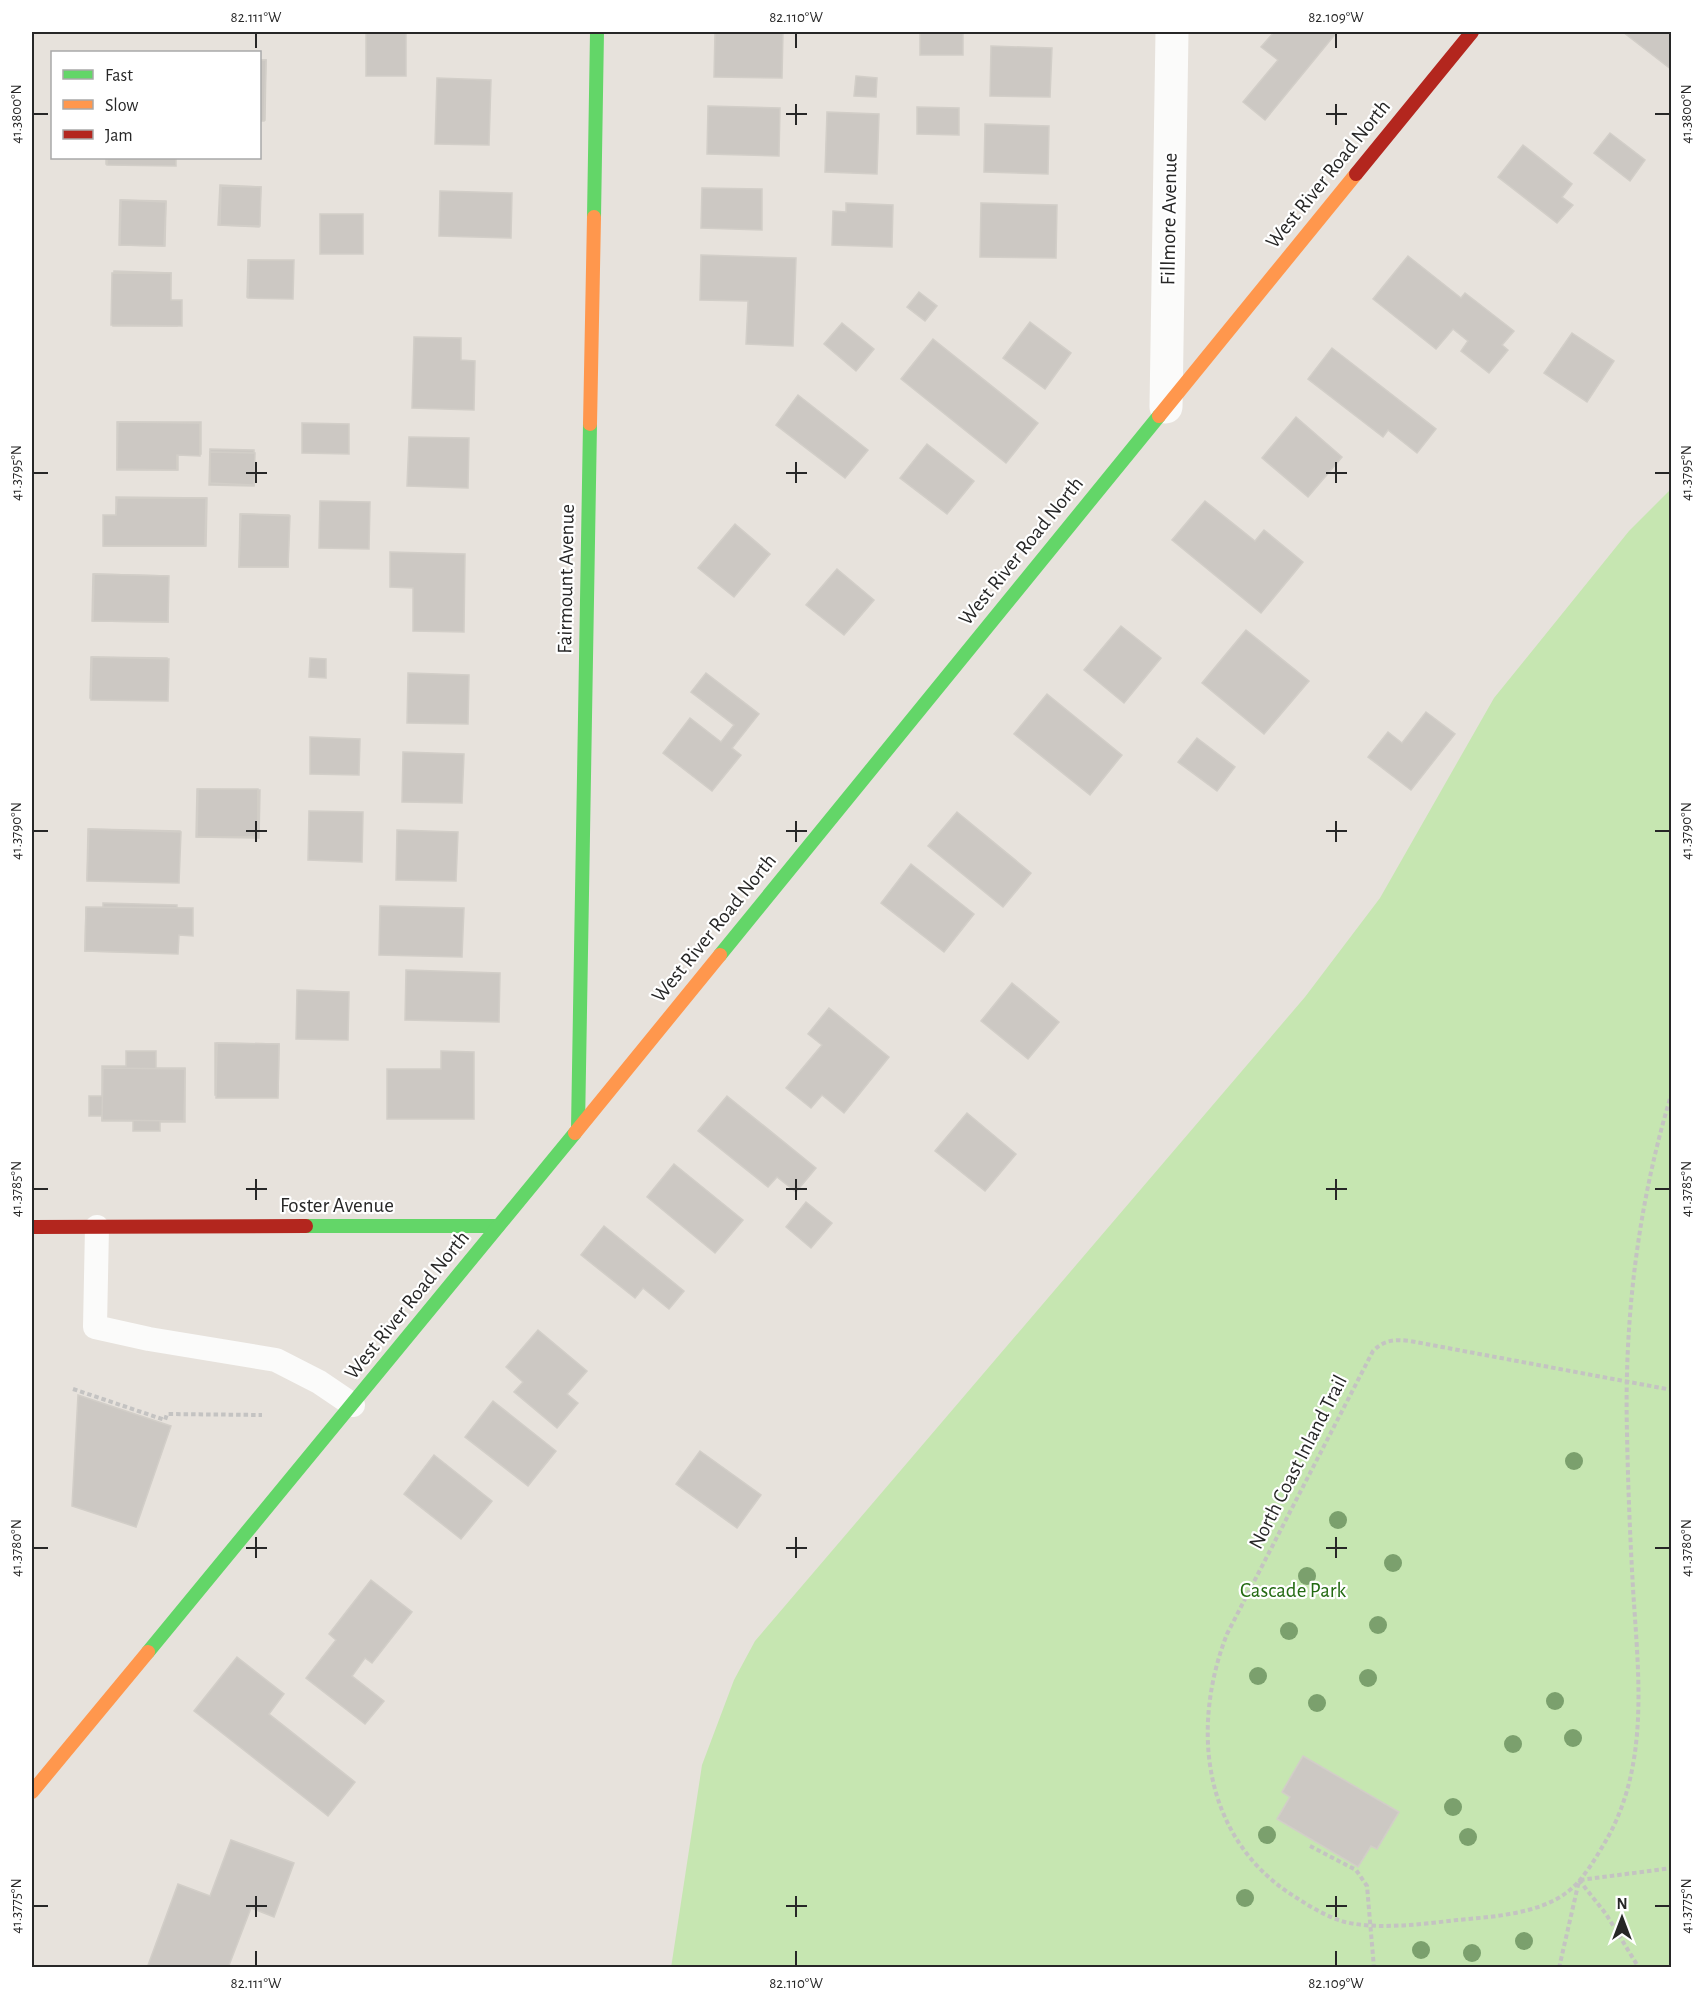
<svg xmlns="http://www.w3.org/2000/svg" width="1703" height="1999" viewBox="0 0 1703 1999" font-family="'Alegreya Sans',sans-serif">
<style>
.green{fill:#c6e6b1}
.building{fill:#ccc8c3;stroke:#d2cec8;stroke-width:1.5}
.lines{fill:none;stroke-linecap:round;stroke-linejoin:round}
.path{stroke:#c4c3c2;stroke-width:4;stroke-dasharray:4.5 3;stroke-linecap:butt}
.lane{stroke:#fbfbfa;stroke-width:24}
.street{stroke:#fbfbfa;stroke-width:33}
.fast{stroke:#63d668;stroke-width:14}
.slow{stroke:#ff974d;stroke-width:14}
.jam{stroke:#b3261e;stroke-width:14}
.tree{fill:#7ba06d}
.ticks{fill:none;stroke:#272727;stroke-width:2}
.labels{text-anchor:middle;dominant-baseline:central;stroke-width:4.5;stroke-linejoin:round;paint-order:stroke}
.street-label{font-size:21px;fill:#272727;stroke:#fff}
.park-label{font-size:21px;fill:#236a12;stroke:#fff}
.neatline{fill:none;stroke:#272727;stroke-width:2}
.ticks-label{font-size:15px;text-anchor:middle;fill:#272727}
</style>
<rect width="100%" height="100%" fill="#e7e2dc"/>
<polygon class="green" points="1671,489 1671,1967 671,1968 702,1765 734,1680 755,1641 1305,997 1380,898 1494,698 1629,531"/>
<g class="building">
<rect x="366" y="32" width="40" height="44"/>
<polygon points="715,32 783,32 782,78 714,77"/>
<rect x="920" y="32" width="43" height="23"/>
<polygon points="1274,32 1337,32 1265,120 1243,102 1278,60 1261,47"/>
<polygon points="1623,32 1672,32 1672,70"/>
<polygon points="991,46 1052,48 1050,97 990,96"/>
<polygon points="260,60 266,60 265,120 260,120"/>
<polygon points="260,60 266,60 264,121 260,121"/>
<polygon points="856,76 877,78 876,97 854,96"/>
<polygon points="437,78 491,80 489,145 435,144"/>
<polygon points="708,106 780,108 779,156 707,154"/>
<polygon points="917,107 959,108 959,135 917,134"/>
<polygon points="827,112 879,114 877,174 825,172"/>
<polygon points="985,124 1049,126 1048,174 984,172"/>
<polygon points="1610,133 1645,160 1630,181 1594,153"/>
<polygon points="1523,145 1572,184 1562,197 1573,205 1557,223 1498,177"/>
<rect x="106" y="158" width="68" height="6"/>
<polygon points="107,158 176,158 176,166 107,165"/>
<polygon points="220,185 261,187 259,227 218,225"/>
<polygon points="221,186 261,187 260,226 220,225"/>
<polygon points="702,188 762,189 762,230 701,228"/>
<polygon points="440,191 512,193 511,238 439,236"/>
<polygon points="120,200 166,201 165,246 119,245"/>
<polygon points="121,200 166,202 164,246 120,245"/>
<polygon points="846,203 893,205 892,247 832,245 833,211 846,212"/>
<polygon points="981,203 1057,205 1056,258 980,257"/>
<rect x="320" y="214" width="43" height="40"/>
<polygon points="701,255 796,258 793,346 746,344 748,301 700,300"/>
<polygon points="1408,256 1461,298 1465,293 1514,331 1502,345 1508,350 1489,373 1461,351 1468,341 1453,329 1436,349 1373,299"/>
<polygon points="248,260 292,261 291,298 247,297"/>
<polygon points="249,260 294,260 293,299 248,298"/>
<polygon points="114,271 171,273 170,301 177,301 177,326 113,326"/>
<polygon points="112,273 171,273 171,300 182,300 182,326 111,325"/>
<polygon points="919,292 937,306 925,321 907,307"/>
<polygon points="1030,322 1071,353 1045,389 1003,358"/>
<polygon points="842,323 874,349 856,371 824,344"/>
<polygon points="1572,333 1614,361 1587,402 1544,373"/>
<polygon points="414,337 461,338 461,360 475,361 474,410 412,408"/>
<polygon points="933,339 1038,423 1006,463 901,379"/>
<polygon points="1332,348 1436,429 1417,453 1388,430 1383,437 1308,379"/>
<polygon points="798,395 868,450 845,478 776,425"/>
<polygon points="1296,417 1342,457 1308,497 1262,458"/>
<polygon points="117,422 201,422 201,454 178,454 178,470 117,470"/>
<polygon points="118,422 200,423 200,456 177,455 177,470 117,469"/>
<polygon points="302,423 349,424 349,454 302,453"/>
<polygon points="409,437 469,438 468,488 407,486"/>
<polygon points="927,444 974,481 947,514 900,478"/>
<polygon points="210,449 254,450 254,486 209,485"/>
<polygon points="210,452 255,453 254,485 210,483"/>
<polygon points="116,497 207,498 206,546 104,546 104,516 116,516"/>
<polygon points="117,498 206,498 205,546 103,546 103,515 116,515"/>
<polygon points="320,501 370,502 369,549 319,548"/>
<polygon points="1205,501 1255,541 1264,530 1303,562 1261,613 1172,540"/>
<polygon points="240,514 289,515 288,567 239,567"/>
<polygon points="241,514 290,516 288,567 239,567"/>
<polygon points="735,524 770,554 734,597 698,568"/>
<polygon points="390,552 465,554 464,632 413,631 413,588 390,587"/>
<polygon points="837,569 874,600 844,635 806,605"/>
<polygon points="93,574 168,576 168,622 92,621"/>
<polygon points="94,574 169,576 168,622 93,621"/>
<polygon points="1121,626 1161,658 1124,703 1084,670"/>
<polygon points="1246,630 1309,681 1264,734 1202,683"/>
<polygon points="91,657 167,658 167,700 90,698"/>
<polygon points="92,657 169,659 168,701 91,700"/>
<polygon points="310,658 326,659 326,678 309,677"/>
<polygon points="408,673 469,675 468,724 407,723"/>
<polygon points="706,673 759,714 732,748 741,755 712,791 663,753 690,718 721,742 734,725 691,692"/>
<polygon points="1047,694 1122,755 1090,795 1014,734"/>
<polygon points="1426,712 1455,734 1411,790 1368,757 1388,732 1402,743"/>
<polygon points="310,737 360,739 359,775 310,774"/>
<polygon points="1197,738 1235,767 1217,791 1178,762"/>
<polygon points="403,752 464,754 462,803 402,802"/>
<polygon points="197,789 260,790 259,838 196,837"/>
<polygon points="198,789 258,789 258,837 197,837"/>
<polygon points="309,811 363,812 362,862 308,860"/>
<polygon points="957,812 1031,873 1003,907 928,846"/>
<polygon points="88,829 180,831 178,881 87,879"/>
<polygon points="89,829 181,832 179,883 87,881"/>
<polygon points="397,830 458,832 456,881 396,880"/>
<polygon points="911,864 974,914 944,952 881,903"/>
<polygon points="103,903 177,905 176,953 85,951 86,908 103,908"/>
<polygon points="380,906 464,908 462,957 379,955"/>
<polygon points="86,907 193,908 193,936 179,935 178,954 85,951"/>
<polygon points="406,970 500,973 499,1022 405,1020"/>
<polygon points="1012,983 1059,1022 1028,1059 981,1021"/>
<polygon points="297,990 349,992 348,1040 296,1039"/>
<polygon points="829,1008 889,1057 844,1113 822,1095 811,1108 786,1088 822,1045 808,1034"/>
<polygon points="215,1043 279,1044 278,1095 215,1095"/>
<polygon points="217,1043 279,1044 278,1098 216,1098"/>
<polygon points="126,1051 156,1051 156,1068 185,1068 185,1122 160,1122 160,1131 133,1131 133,1121 102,1121 102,1116 89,1116 89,1096 102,1096 102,1066 126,1066"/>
<polygon points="441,1051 474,1052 474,1119 387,1119 387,1069 441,1069"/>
<polygon points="103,1068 185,1069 184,1121 102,1120"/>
<polygon points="727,1096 816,1168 796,1192 777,1177 768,1187 698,1131"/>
<polygon points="967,1113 1016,1154 985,1191 935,1151"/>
<polygon points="674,1164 743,1220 715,1253 647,1197"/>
<polygon points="806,1202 832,1223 811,1248 786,1227"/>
<polygon points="604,1226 684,1291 669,1309 643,1288 635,1298 581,1255"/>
<polygon points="538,1330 587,1371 567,1394 578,1403 557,1428 514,1392 523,1382 506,1367"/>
<polygon points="78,1395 171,1426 136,1527 72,1506"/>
<polygon points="493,1401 556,1451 528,1486 465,1437"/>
<polygon points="700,1451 761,1495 737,1528 676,1484"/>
<polygon points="434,1455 492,1501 461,1539 404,1494"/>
<polygon points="371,1580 412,1612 372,1663 365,1658 352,1676 384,1701 365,1724 306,1678 336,1640 329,1634"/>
<polygon points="237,1657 284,1694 269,1714 355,1782 328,1816 194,1711"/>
<polygon points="1303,1756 1399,1812 1377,1849 1371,1846 1358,1867 1277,1819 1290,1797 1282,1792"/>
<polygon points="231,1840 294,1863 274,1917 251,1908 228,1968 147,1968 178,1884 210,1896"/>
</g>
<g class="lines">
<g class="path">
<path d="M1672 1092C1638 1203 1624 1318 1627 1433 1628 1485 1630 1537 1633 1588 1638 1671 1650 1761 1608 1837 1597 1856 1583 1881 1566 1893 1538 1914 1491 1917 1457 1920 1423 1924 1379 1930 1345 1922 1324 1916 1306 1904 1289 1893 1202 1834 1191 1726 1227 1634L1373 1351C1384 1340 1394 1339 1410 1341L1672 1390"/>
<polyline points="73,1389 165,1420 167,1414 262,1415"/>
<polyline points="1310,1846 1356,1870 1367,1886 1374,1968"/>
<polyline points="1579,1880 1606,1914 1639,1968"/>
<polyline points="1580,1880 1672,1868"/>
<polyline points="1559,1968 1579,1881"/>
</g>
<polyline class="lane" points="97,1227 95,1327 149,1339 276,1360 319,1382 353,1405"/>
<polyline class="street" points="1166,407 1172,32"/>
<g class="fast">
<polyline points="594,217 597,32"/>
<polyline points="720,955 1159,416"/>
<polyline points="578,1128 590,424"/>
<polyline points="306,1226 498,1226"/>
<polyline points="148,1652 575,1133"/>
</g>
<g class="slow">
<polyline points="1159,416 1356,174"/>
<polyline points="590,424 594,217"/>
<polyline points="575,1133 720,955"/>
<polyline points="32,1792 148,1652"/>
</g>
<g class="jam">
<polyline points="1356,174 1472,32"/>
<polyline points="32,1227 306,1226"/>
</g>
</g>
<g class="tree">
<circle cx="1574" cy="1461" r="9"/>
<circle cx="1338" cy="1520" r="9"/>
<circle cx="1393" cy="1563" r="9"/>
<circle cx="1307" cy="1576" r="9"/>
<circle cx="1378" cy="1625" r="9"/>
<circle cx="1289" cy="1631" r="9"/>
<circle cx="1258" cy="1676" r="9"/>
<circle cx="1368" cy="1678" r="9"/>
<circle cx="1555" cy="1701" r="9"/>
<circle cx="1317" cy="1703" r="9"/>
<circle cx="1573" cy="1738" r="9"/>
<circle cx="1513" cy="1744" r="9"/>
<circle cx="1453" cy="1807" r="9"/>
<circle cx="1267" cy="1835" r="9"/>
<circle cx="1468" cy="1837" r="9"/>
<circle cx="1245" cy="1898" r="9"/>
<circle cx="1524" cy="1941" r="9"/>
<circle cx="1421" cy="1950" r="9"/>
<circle cx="1472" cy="1953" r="9"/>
</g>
<path class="ticks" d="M256 33V48M796 33V48M1336 33V48M796 104V125M1336 104V125M33 114H48M786 114H807M1326 114H1347M1655 114H1670M256 462V483M796 462V483M1336 462V483M33 473H48M246 473H267M786 473H807M1326 473H1347M1655 473H1670M256 821V842M796 821V842M1336 821V842M33 831H48M246 831H267M786 831H807M1326 831H1347M1655 831H1670M256 1179V1200M796 1179V1200M1336 1179V1200M33 1189H48M246 1189H267M786 1189H807M1326 1189H1347M1655 1189H1670M256 1537V1558M796 1537V1558M1336 1537V1558M33 1548H48M246 1548H267M786 1548H807M1326 1548H1347M1655 1548H1670M256 1896V1917M796 1896V1917M1336 1896V1917M33 1906H48M246 1906H267M786 1906H807M1326 1906H1347M1655 1906H1670M256 1951V1966M796 1951V1966M1336 1951V1966"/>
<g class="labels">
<g class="street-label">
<text transform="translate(1328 174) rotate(-51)">West River Road North</text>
<text transform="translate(1169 219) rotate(-89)">Fillmore Avenue</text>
<text transform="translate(1021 551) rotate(-51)">West River Road North</text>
<text transform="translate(566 579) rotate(-89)">Fairmount Avenue</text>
<text transform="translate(714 928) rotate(-51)">West River Road North</text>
<text x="337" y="1205">Foster Avenue</text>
<text transform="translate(407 1305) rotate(-51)">West River Road North</text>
<text transform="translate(1298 1462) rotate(-63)">North Coast Inland Trail</text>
</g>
<g class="park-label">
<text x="1293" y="1590">Cascade Park</text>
</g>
</g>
<rect width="1703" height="1999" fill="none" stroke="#ffffff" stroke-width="66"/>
<rect x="51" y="51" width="210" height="108" fill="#ffffff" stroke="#a9a9a9" stroke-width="1.5"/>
<rect x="63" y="70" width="30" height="9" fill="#63d668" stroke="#a9a9a9" stroke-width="1.5"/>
<text x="105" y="81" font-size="18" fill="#272727">Fast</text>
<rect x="63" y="100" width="30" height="9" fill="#ff974d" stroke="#a9a9a9" stroke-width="1.5"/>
<text x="105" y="111" font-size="18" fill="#272727">Slow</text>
<rect x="63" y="130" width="30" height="9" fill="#b3261e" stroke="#a9a9a9" stroke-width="1.5"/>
<text x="105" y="141" font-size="18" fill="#272727">Jam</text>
<g transform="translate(1622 1918)" stroke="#ffffff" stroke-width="4.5" paint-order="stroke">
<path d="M0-4.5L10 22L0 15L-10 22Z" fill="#272727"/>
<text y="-9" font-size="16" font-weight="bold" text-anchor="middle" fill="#272727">N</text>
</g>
<rect x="33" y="33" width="1637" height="1933" class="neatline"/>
<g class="ticks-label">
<text x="256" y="22">82.111°W</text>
<text x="796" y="22">82.110°W</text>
<text x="1336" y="22">82.109°W</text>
<text transform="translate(16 114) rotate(-90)" y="5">41.3800°N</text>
<text transform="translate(1686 114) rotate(-90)" y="5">41.3800°N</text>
<text transform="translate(16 473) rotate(-90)" y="5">41.3795°N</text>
<text transform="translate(1686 473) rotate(-90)" y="5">41.3795°N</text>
<text transform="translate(16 831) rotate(-90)" y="5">41.3790°N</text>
<text transform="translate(1686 831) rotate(-90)" y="5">41.3790°N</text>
<text transform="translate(16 1189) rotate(-90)" y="5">41.3785°N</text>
<text transform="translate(1686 1189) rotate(-90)" y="5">41.3785°N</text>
<text transform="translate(16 1548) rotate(-90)" y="5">41.3780°N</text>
<text transform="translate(1686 1548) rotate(-90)" y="5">41.3780°N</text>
<text transform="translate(16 1906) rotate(-90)" y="5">41.3775°N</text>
<text transform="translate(1686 1906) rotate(-90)" y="5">41.3775°N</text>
<text x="256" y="1988">82.111°W</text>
<text x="796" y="1988">82.110°W</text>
<text x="1336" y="1988">82.109°W</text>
</g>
</svg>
